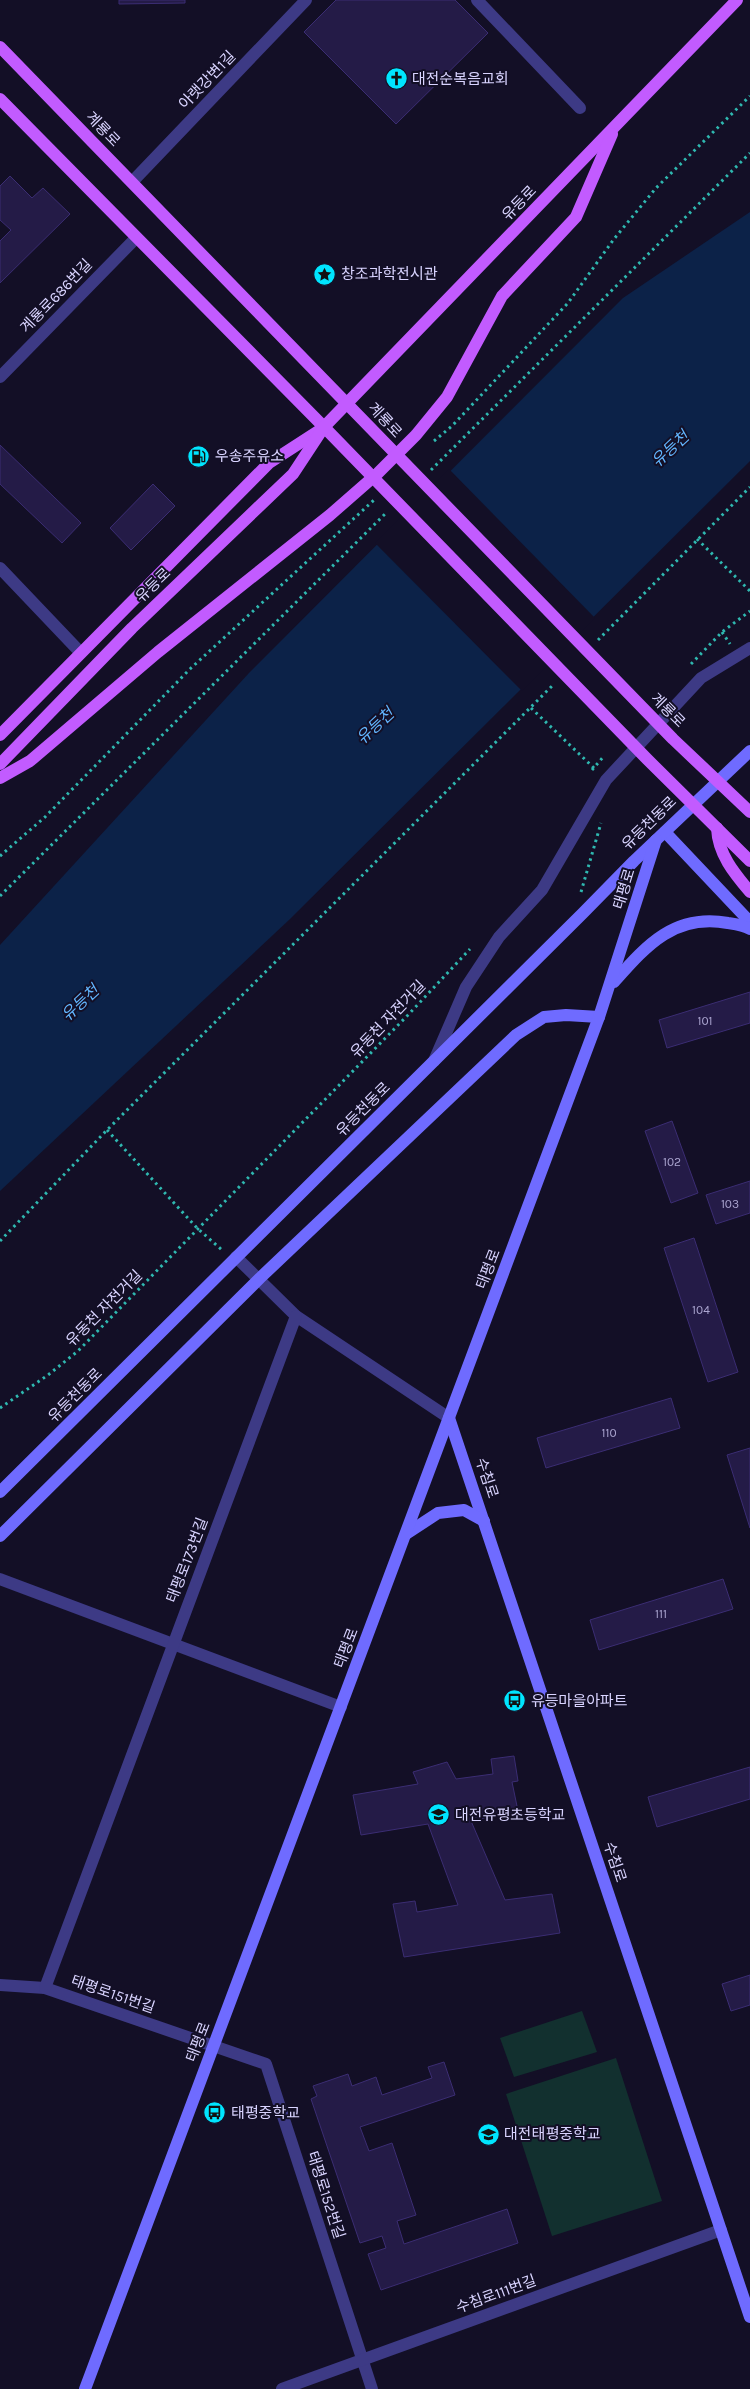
<svg xmlns="http://www.w3.org/2000/svg" width="750" height="2389" viewBox="0 0 750 2389" font-family="Karla,'Noto Sans KR',sans-serif">
<style>
.green{fill:#12302f}
.water{fill:#0c2248}
.pier{fill:#130f26}
.building{fill:#241b47;stroke:#3b2d73}
.lines{fill:none;stroke-linecap:round;stroke-linejoin:round}
.path{stroke:#2fb8b0;stroke-width:3;stroke-dasharray:2.5 4;stroke-linecap:butt}
.minor{stroke:#3d3a85;stroke-width:12}
.secondary{stroke:#6f6bff;stroke-width:12}
.primary{stroke:#c25bff;stroke-width:12}
.labels{text-anchor:middle;dominant-baseline:central;stroke-width:4;stroke-linejoin:round;paint-order:stroke}
.number-label{font-size:12px;fill:#aca6d1}
.poi-label{font-size:15px;fill:#d9d4ff;stroke:#130f26;text-anchor:start}
.street-label{font-size:15px;fill:#d9d4ff;stroke:#130f26}
.water-label{font-size:16px;font-style:italic;fill:#62b6ff;stroke:#130f26}
</style>
<rect width="100%" height="100%" fill="#130f26"/>
<g class="green">
<polygon points="582,2011 597,2052 514,2077 500,2038"/>
<polygon points="616,2058 662,2201 552,2236 506,2094"/>
</g>
<polygon class="water" points="750,212 750,461 290,919 0,1191 0,945 249,673 623,298"/>
<polygon class="pier" points="449,469 595,618 522,691 375,543"/>
<g class="building">
<polygon points="119,0 185,0 185,3 119,4"/>
<polygon points="336,0 455,0 488,33 396,124 304,32"/>
<polygon points="10,176 32,198 43,188 70,214 0,283 0,241 11,230 0,220 0,186"/>
<polygon points="0,445 81,523 62,543 0,484"/>
<polygon points="153,484 175,506 131,550 110,528"/>
<polygon points="750,992 750,1023 667,1048 659,1020"/>
<polygon points="672,1121 698,1193 671,1203 645,1131"/>
<polygon points="750,1181 750,1213 716,1224 706,1195"/>
<polygon points="694,1238 738,1372 708,1382 664,1248"/>
<polygon points="671,1398 680,1428 546,1468 537,1438"/>
<polygon points="750,1448 750,1528 727,1455"/>
<polygon points="723,1579 733,1609 599,1650 590,1620"/>
<polygon points="514,1756 518,1781 512,1782 518,1811 471,1821 505,1900 552,1894 560,1933 404,1957 393,1904 415,1901 417,1912 458,1905 428,1824 361,1835 353,1795 418,1784 413,1772 447,1762 456,1779 493,1774 491,1759"/>
<polygon points="750,1767 750,1799 657,1827 648,1797"/>
<polygon points="750,1975 750,2005 731,2011 722,1984"/>
<polygon points="444,2062 455,2095 360,2127 369,2151 392,2143 416,2215 397,2221 404,2244 507,2209 518,2243 381,2290 368,2254 386,2248 382,2236 360,2243 311,2099 317,2096 313,2086 348,2074 352,2086 376,2077 382,2095 432,2078 428,2067"/>
</g>
<g class="lines">
<g class="path">
<polyline points="434,441 452,426 568,303 614,239 656,188 750,96"/>
<polyline points="431,470 750,153"/>
<polyline points="697,539 750,591"/>
<polyline points="722,632 730,644"/>
<polyline points="598,640 750,487"/>
<polyline points="691,664 722,632 750,611"/>
<polyline points="531,708 594,768"/>
<polyline points="592,770 604,756"/>
<polyline points="0,856 45,817 190,669 374,500"/>
<polyline points="581,892 601,823"/>
<polyline points="0,896 387,512"/>
<polyline points="107,1130 197,1228 222,1250"/>
<polyline points="0,1241 107,1130 553,685"/>
<polyline points="0,1408 48,1375 78,1351 408,1015 470,949"/>
</g>
<g class="minor">
<polyline points="477,0 580,108"/>
<polyline points="132,182 306,0"/>
<polyline points="0,377 136,238"/>
<polyline points="0,568 80,652"/>
<polyline points="434,1061 466,987 499,937 542,890 606,780 701,678 750,648"/>
<polyline points="236,1257 296,1316 449,1418"/>
<polyline points="0,1579 341,1707"/>
<polyline points="0,1985 45,1988 266,2064 372,2389"/>
<polyline points="45,1988 296,1316"/>
<polyline points="282,2389 721,2230"/>
</g>
<g class="secondary">
<polyline points="665,832 750,922"/>
<path d="M614 982C646 946 674 913 728 923 735 924 744 925 750 929"/>
<polyline points="449,1418 750,2317"/>
<polyline points="0,1492 583,913 634,861 750,751"/>
<polyline points="406,1534 438,1513 464,1510 484,1521"/>
<polyline points="0,1536 260,1278 516,1035 544,1017 566,1015 599,1017"/>
<polyline points="85,2389 599,1017 656,840"/>
</g>
<g class="primary">
<polyline points="0,47 673,739 750,812"/>
<polyline points="0,99 324,427 647,759 750,861"/>
<polyline points="0,735 269,463 320,430"/>
<polyline points="0,764 132,628 293,474 324,427 737,0"/>
<polyline points="0,778 30,761 158,652 330,515 378,473 416,435 447,397 502,296 576,217 612,134"/>
<path d="M717 828C718 854 734 873 750 892"/>
</g>
</g>
<defs>
<symbol id="church-disc" viewBox="-11 -11 22 22"><circle r="9.5" fill="#00e5ff" stroke="#130f26"/><path d="M-1.2-6h2.4v3.5h3.3v2.4h-3.3V6h-2.4V-.1h-3.3v-2.4h3.3Z" fill="#111"/></symbol>
<symbol id="sight-disc" viewBox="-11 -11 22 22"><circle r="9.5" fill="#00e5ff" stroke="#130f26"/><path d="M0-6L1.8-2.2L6-1.7L2.9 1.2L3.7 5.4L0 3.3L-3.7 5.4L-2.9 1.2L-6-1.7L-1.8-2.2Z" fill="#111"/></symbol>
<symbol id="fuel-disc" viewBox="-11 -11 22 22"><circle r="9.5" fill="#00e5ff" stroke="#130f26"/><path d="M-5.5-6h7V0h2V4h1.3V-2.5L3-4.5l.8-.8L6-3V5H2.5V1h-1V6h-7ZM-4.2-4.7v3.2H.2V-4.7Z" fill="#111"/></symbol>
<symbol id="bus-disc" viewBox="-11 -11 22 22"><circle r="9.5" fill="#00e5ff" stroke="#130f26"/><path d="M-5-6H5V4H4V6H2V4H-2V6H-4V4H-5ZM-3.5-4V0h7V-4ZM-3.5 1.2v1.5H-2V1.2ZM2 1.2v1.5H3.5V1.2Z" fill="#111"/></symbol>
<symbol id="school-disc" viewBox="-11 -11 22 22"><circle r="9.5" fill="#00e5ff" stroke="#130f26"/><path d="M0-5L7-2L0 1L-7-2ZM-4 1L0 2.5L4 1V4Q0 6-4 4Z" fill="#111"/></symbol>
</defs>
<g fill-rule="evenodd">
<use href="#church-disc" x="384" y="66" width="25" height="25"/>
<use href="#sight-disc" x="312" y="262" width="25" height="25"/>
<use href="#fuel-disc" x="186" y="444" width="25" height="25"/>
<use href="#bus-disc" x="502" y="1688" width="25" height="25"/>
<use href="#school-disc" x="426" y="1802" width="25" height="25"/>
<use href="#bus-disc" x="202" y="2100" width="25" height="25"/>
<use href="#school-disc" x="476" y="2122" width="25" height="25"/>
</g>
<g class="labels">
<g class="number-label">
<text x="705" y="1021">101</text>
<text x="672" y="1162">102</text>
<text x="730" y="1204">103</text>
<text x="701" y="1310">104</text>
<text x="609" y="1433">110</text>
<text x="661" y="1614">111</text>
</g>
<g class="poi-label">
<text x="412" y="79">대전순복음교회</text>
<text x="341" y="274">창조과학전시관</text>
<text x="215" y="456">우송주유소</text>
<text x="531" y="1701">유등마을아파트</text>
<text x="455" y="1815">대전유평초등학교</text>
<text x="231" y="2113">태평중학교</text>
<text x="504" y="2134">대전태평중학교</text>
</g>
<g class="street-label">
<text transform="translate(207 80) rotate(-46)">아랫강변1길</text>
<text transform="translate(103 129) rotate(46)">계룡로</text>
<text transform="translate(519 203) rotate(-46)">유등로</text>
<text transform="translate(56 296) rotate(-46)">계룡로686번길</text>
<text transform="translate(385 420) rotate(47)">계룡로</text>
<text transform="translate(153 585) rotate(-44)">유등로</text>
<text transform="translate(668 710) rotate(45)">계룡로</text>
<text transform="translate(649 823) rotate(-44)">유등천동로</text>
<text transform="translate(624 889) rotate(-73)">태평로</text>
<text transform="translate(388 1019) rotate(-46)">유동천 자전거길</text>
<text transform="translate(363 1109) rotate(-45)">유등천동로</text>
<text transform="translate(488 1269) rotate(-69)">태평로</text>
<text transform="translate(104 1308) rotate(-45)">유동천 자전거길</text>
<text transform="translate(75 1395) rotate(-45)">유등천동로</text>
<text transform="translate(487 1478) rotate(72)">수침로</text>
<text transform="translate(187 1560) rotate(-69)">태평로173번길</text>
<text transform="translate(346 1648) rotate(-69)">태평로</text>
<text transform="translate(615 1862) rotate(72)">수침로</text>
<text transform="translate(113 1994) rotate(19)">태평로151번길</text>
<text transform="translate(198 2042) rotate(-69)">태평로</text>
<text transform="translate(326 2195) rotate(72)">태평로152번길</text>
<text transform="translate(496 2294) rotate(-20)">수침로111번길</text>
</g>
<g class="water-label">
<text transform="translate(670 449) rotate(-43)">유등천</text>
<text transform="translate(375 726) rotate(-43)">유등천</text>
<text transform="translate(80 1003) rotate(-43)">유등천</text>
</g>
</g>
</svg>
